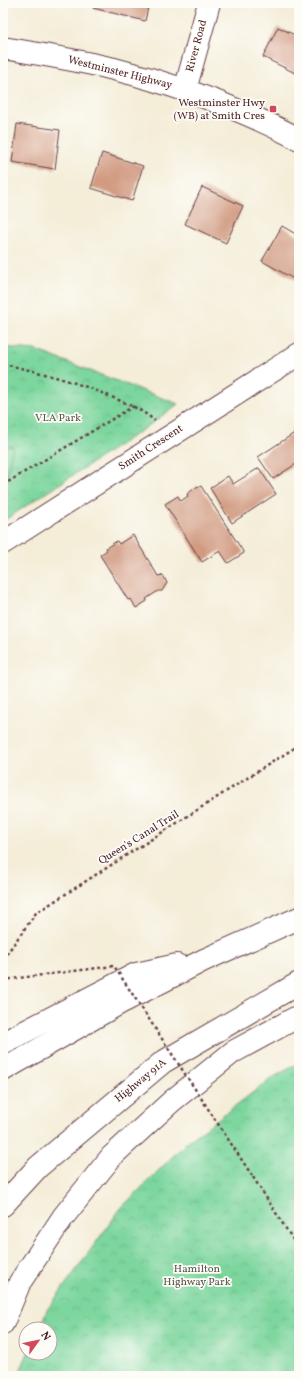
<svg xmlns="http://www.w3.org/2000/svg" width="302" height="1379" viewBox="0 0 302 1379" font-family="Vollkorn,serif">
<style>
.park{fill:url(#park-crowns);stroke:#637a64}
.pitch{fill:#7cd69d;stroke:#637a64}
.building{fill:#d19a81}
.lines{fill:none;stroke-linecap:round;stroke-linejoin:round}
.minor-casing{stroke:#643e45;stroke-width:24}
.major-casing{stroke:#643e45;stroke-width:24}
.highway-casing{stroke:#643e45;stroke-width:24}
.path{stroke:#643e45;stroke-width:2.5;stroke-dasharray:3 3;stroke-linecap:butt}
.minor{stroke:#fff;stroke-width:22}
.major{stroke:#fff;stroke-width:22}
.highway{stroke:#fff;stroke-width:22}
.path-bridge{stroke:#643e45;stroke-width:2.5;stroke-dasharray:3 3;stroke-linecap:butt}
.poi-dot{fill:#d1495b;stroke:#fdfcf7;stroke-width:1.5}
.labels{text-anchor:middle;dominant-baseline:central;stroke-width:3.5;stroke-linejoin:round;paint-order:stroke}
.street-label{font-size:11px;fill:#4a1f2b;stroke:#fdfcf7}
.poi-label{font-size:11px;fill:#4a1f2b;stroke:#fdfcf7;text-anchor:end}
.park-label{font-size:11px;fill:#59564d;stroke:#fdfcf7}
</style>
<defs>
<pattern id="park-crowns" width="20" height="18" patternUnits="userSpaceOnUse"><rect width="20" height="18" fill="#7cd69d"/><path d="M2 6a3 3 0 1 1 6 0M12 15a3 3 0 1 1 6 0" fill="none" stroke="#6db787"/></pattern>
</defs>
<rect width="100%" height="100%" fill="#fdfcf7"/>
<filter id="ink" filterUnits="userSpaceOnUse"><feTurbulence type="fractalNoise" baseFrequency=".025" numOctaves="2"/><feDisplacementMap in="SourceGraphic" scale="8" xChannelSelector="R" yChannelSelector="G"/><feConvolveMatrix kernelMatrix="1 2 1 2 8 2 1 2 1" color-interpolation-filters="sRGB"/></filter>
<filter id="wash" filterUnits="userSpaceOnUse"><feTurbulence type="fractalNoise" baseFrequency=".012" numOctaves="4" result="noise"/><feDisplacementMap in="SourceGraphic" scale="16" xChannelSelector="R" yChannelSelector="G"/><feGaussianBlur stdDeviation="0.9" result="paint"/><feColorMatrix in="noise" values="0 0 0 0 0 0 0 0 0 0 0 0 0 0 0 0 0 1.4 0 .05"/><feComposite in="paint" operator="in"/></filter>
<g filter="url(#wash)">
<rect width="100%" height="100%" fill="#f4edd8"/>
<g class="park">
<polygon points="3,347 35,350 178,404 148,426 3,521"/>
<polygon points="299,1063 299,1376 18,1376 28,1353 50,1353 50,1329 39,1329 47,1310 121,1208 186,1143 272,1078"/>
</g>
<polygon class="pitch" points="3,445 13,447 4,485 3,485"/>
<g id="blocks">
<g class="building">
<polygon points="94,3 149,3 145,21 93,8"/>
<polygon points="278,27 299,37 299,75 263,57"/>
<polygon points="17,124 60,130 55,169 12,162"/>
<polygon points="102,153 143,166 132,201 91,188"/>
<polygon points="202,187 243,206 226,243 185,224"/>
<polygon points="282,226 299,236 299,282 262,261"/>
<polygon points="296,432 299,437 299,462 273,479 258,457"/>
<polygon points="259,468 276,494 232,523 210,488 228,476 233,484"/>
<polygon points="198,486 199,487 201,486 244,553 228,563 220,551 202,562 165,504 178,496 181,501 188,496 187,494"/>
<polygon points="133,535 158,576 163,575 167,583 162,591 158,591 146,599 147,601 136,608 131,599 128,600 100,555 107,550 106,548 117,541 119,544"/>
</g>
</g>
</g>
<g filter="url(#ink)">
<use href="#blocks" fill-opacity="0" stroke="#643e45" stroke-width="1"/>
<g class="lines">
<defs>
<g id="minor">
<polyline points="185,90 209,3"/>
<polyline points="3,543 299,354"/>
</g>
<path id="major" d="M3 48C40 54 77 60 114 69 178 85 241 109 299 139"/>
<g id="highway">
<polyline points="3,1043 136,974 177,965"/>
<polyline points="3,1070 120,1003 204,960 299,918"/>
<polyline points="3,1205 38,1167 163,1062 299,983"/>
<polyline points="3,1323 20,1282 63,1217 112,1156 172,1101 233,1052 299,1016"/>
</g>
</defs>
<use href="#minor" class="minor-casing"/>
<use href="#major" class="major-casing"/>
<use href="#highway" class="highway-casing"/>
<g class="path">
<path d="M3 364C39 372 75 381 109 396 126 403 141 409 155 421"/>
<polyline points="3,485 134,406"/>
<polyline points="3,959 36,913 299,745"/>
<polyline points="253,1177 299,1249"/>
</g>
<use href="#minor" class="minor"/>
<use href="#major" class="major"/>
<use href="#highway" class="highway"/>
<polyline class="path-bridge" points="3,980 114,966 253,1177"/>
</g>
</g>
<rect class="poi-dot" x="269" y="105" width="8" height="8" rx="2"/>
<g class="labels">
<g class="street-label">
<text transform="translate(197 46) rotate(-75)">River Road</text>
<text transform="translate(120 73) rotate(14)">Westminster Highway</text>
<text transform="translate(151 448) rotate(-33)">Smith Crescent</text>
<text transform="translate(139 838) rotate(-32)">Queen's Canal Trail</text>
<text transform="translate(141 1081) rotate(-39)">Highway 91A</text>
</g>
<g class="poi-label">
<text x="265" y="103">Westminster Hwy<tspan x="265" dy="13">(WB) at Smith Cres</tspan></text>
</g>
<g class="park-label">
<text x="58" y="418">VLA Park</text>
<text x="197" y="1269">Hamilton<tspan x="197" dy="13">Highway Park</tspan></text>
</g>
</g>
<rect width="302" height="1379" fill="none" stroke="#fdfcf7" stroke-width="16"/>
<g transform="translate(38 1341) rotate(57)"><circle r="19" fill="#fdfcf7" stroke="#b5a4a5"/>
<path d="M0-3L7 15L0 10L-7 15Z" fill="#d1495b"/>
<text y="-6" font-size="11" font-weight="bold" text-anchor="middle" fill="#4a1f2b">N</text>
</g>
</svg>
